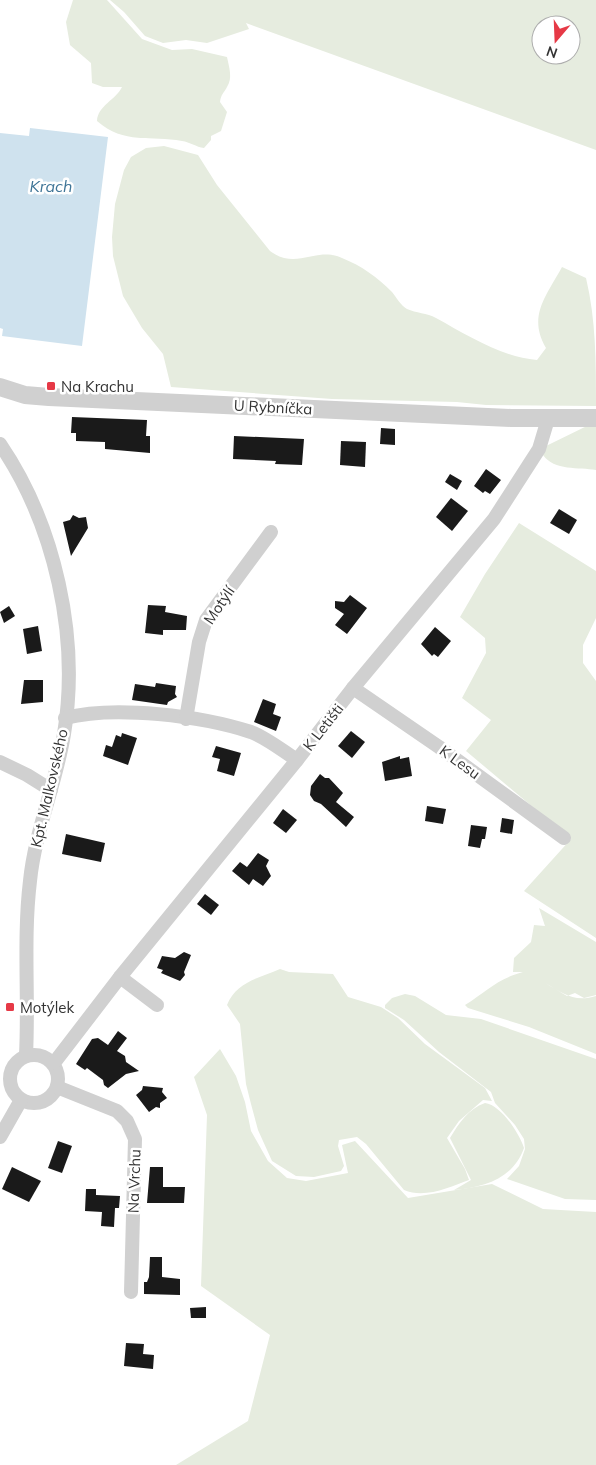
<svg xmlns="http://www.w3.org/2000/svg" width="596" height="1465" viewBox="0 0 596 1465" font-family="Mulish,sans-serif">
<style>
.green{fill:#e6ecdf;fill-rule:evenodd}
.water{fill:#cfe2ee}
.building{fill:#1a1a1a}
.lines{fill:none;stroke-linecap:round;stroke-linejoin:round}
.minor{stroke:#d0d0d0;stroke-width:14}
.tertiary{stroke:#d0d0d0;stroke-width:18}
.poi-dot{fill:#e63946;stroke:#fff;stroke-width:2}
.labels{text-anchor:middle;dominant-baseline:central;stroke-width:5;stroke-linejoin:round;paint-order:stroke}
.poi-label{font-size:15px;fill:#333;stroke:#fff;text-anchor:start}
.street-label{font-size:15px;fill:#333;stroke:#fff}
.water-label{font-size:16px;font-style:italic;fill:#3f7597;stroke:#fff}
</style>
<rect width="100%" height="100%" fill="#fff"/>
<g class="green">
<path d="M73 0H107L142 39 172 50 192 49 227 57C229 67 233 78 227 87 224 93 221 94 220 102L227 112 221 131 211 136V140L204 148C196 147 190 142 182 141 151 135 124 145 97 121 98 105 116 100 122 87H103L92 83 91 63 70 45 66 22Z"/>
<path d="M110 0H596V150L246 23 249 29 207 43 186 40 163 43 145 36 124 12ZM541 25H571V55H541Z"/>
<path d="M164 146 198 155 217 185 270 251C297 271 315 246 342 258 362 266 377 277 392 292 396 297 401 306 407 309 416 313 427 313 436 318 467 335 501 357 537 360L546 348C527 316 547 295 562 267L586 278C596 320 596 362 596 406L486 405 457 402 332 399 171 387 163 354 142 328 123 296 113 256 112 237 115 204 124 170 131 157 146 148Z"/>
<path d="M593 423H596V470C579 467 554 471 543 455L546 446Z"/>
<polygon points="519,523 596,571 596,618 583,645 583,663 596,681 596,938 524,891 571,839 466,751 491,720 462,698 486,653 485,638 460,617 485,574"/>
<path d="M539 908 596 942V995L584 998 575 993 567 996 545 983C563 993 574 1003 596 996V1054L529 1027 468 1008 465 1005C487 991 497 979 523 972H513L514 958 531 942 534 925 545 926Z"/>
<path d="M280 969 289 972 333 974 348 997 381 1007 398 1018 425 1044 485 1088 492 1101 483 1100 459 1121 447 1138 465 1169 469 1180C450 1187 425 1199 404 1190L366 1144 357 1137 339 1140 338 1146 344 1166 341 1171 314 1177 296 1176 272 1161 258 1130 251 1104 246 1084 240 1024 227 1005C236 982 259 978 280 969Z"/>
<polygon points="405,994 415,996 446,1015 481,1019 596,1059 596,1200 565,1199 507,1179 519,1166 525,1149 524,1139 515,1125 495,1103 491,1092 439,1052 404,1020 385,1008 385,1005 392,998"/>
<polygon points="220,1049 236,1076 245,1102 251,1131 268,1161 287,1178 306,1181 348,1173 342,1145 355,1141 408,1198 492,1184 543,1209 596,1212 596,1465 176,1465 248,1421 270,1335 201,1286 207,1115 194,1077"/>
<path d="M485 1103C501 1105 519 1133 524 1148 513 1179 484 1187 454 1190L471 1180 450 1138C459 1123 468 1109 485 1103Z"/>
</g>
<polygon class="water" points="30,128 108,137 82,346 2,336 3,329 0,328 0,133 29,136"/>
<g class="building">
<polygon points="72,417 147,420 146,436 150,436 150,453 105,449 105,442 76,441 76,433 71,433"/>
<polygon points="381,428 395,429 395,445 380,444"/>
<polygon points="234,436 304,439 302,465 275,464 276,461 233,459"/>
<polygon points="341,441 366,442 365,467 340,465"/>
<polygon points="486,469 501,480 490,494 485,491 483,493 474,486"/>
<polygon points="450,474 462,481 457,490 445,482"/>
<polygon points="451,498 468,511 452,531 436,517"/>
<polygon points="559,509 577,520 569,534 550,523"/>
<polygon points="73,515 79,518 86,517 88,528 71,556 63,522 70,520"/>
<polygon points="350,595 367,608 347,634 335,625 344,614 335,608 335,601 344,602"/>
<polygon points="148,605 166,606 165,612 187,616 186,630 163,630 163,635 145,633"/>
<polygon points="9,606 15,616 4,623 0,612"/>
<polygon points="38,626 42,651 27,654 23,629"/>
<polygon points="435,627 451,641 438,657 434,654 432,656 421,644"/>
<polygon points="24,680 43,680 43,702 21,704"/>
<polygon points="156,683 176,686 175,694 177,697 168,702 167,705 132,700 135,684 155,687"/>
<polygon points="263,699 276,704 273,714 281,717 276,731 254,722"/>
<polygon points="351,731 365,742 352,758 338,746"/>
<polygon points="122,733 137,738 128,765 103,756 106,745 112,747 116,735 121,737"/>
<polygon points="216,746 241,753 234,776 217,771 220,759 212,757"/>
<polygon points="400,756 400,759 409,757 412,776 385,781 382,762"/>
<polygon points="320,774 325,778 329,778 343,793 336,802 354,817 346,827 321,804 314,801 310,795 311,786"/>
<polygon points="427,806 446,809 443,824 425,821"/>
<polygon points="283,809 297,820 286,833 273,823"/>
<polygon points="502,818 514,820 512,834 500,832"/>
<polygon points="471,825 487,827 485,839 482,839 480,848 468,846"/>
<polygon points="66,834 105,843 101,862 62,854"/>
<polygon points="258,853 269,860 266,866 271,876 263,886 253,879 249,885 232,871 240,862 247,867"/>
<polygon points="205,894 219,905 211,915 197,904"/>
<polygon points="184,952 191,955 184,972 185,975 180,981 161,973 163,970 157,968 162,956 175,958"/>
<polygon points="118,1031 127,1038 117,1051 125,1056 126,1062 139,1071 126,1074 108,1088 104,1085 103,1080 87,1068 85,1070 76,1064 92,1039 98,1038 108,1045"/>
<polygon points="143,1086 163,1088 162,1092 167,1098 160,1103 160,1108 156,1107 149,1112 136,1095 142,1090"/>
<polygon points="58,1141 72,1146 62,1173 48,1168"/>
<polygon points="12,1167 41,1181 29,1202 2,1189"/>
<polygon points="150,1167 163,1167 163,1187 185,1187 184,1203 147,1203"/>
<polygon points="86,1189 96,1189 96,1195 120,1196 119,1208 115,1208 114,1227 101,1226 102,1212 85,1211"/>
<polygon points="150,1257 162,1257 162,1277 180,1279 180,1295 144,1294 144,1282 147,1282 149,1277"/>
<polygon points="206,1307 206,1318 191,1318 190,1308"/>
<polygon points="126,1343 144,1344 143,1354 154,1355 153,1369 124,1366"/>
</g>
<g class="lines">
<g class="minor">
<path d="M0 444C55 525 80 637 64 734 56 784 35 831 30 881 23 939 29 997 26 1055"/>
<polyline points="353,688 439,747 564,838"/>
<path d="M65 718C115 705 202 716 251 732 267 738 283 751 297 760"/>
<polyline points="186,719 199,642 206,620 271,532"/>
<polyline points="0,762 27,775 51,790"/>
<polyline points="120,977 157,1005"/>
<circle cx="34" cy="1079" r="24"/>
<polyline points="54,1063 120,977 297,760 353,688 494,519 539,449 548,419"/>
<polyline points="57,1087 117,1111 127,1121 135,1139 131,1292"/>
<polyline points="0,1137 21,1100"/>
</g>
<polyline class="tertiary" points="0,387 25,395 49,397 511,418 596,418"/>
</g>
<g class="poi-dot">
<rect x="46" y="381" width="10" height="10" rx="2.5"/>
<rect x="5" y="1002" width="10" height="10" rx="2.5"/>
</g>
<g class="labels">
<g class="poi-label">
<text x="61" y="386">Na Krachu</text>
<text x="20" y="1007">Motýlek</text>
</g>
<g class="street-label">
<text transform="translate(273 407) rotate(3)">U Rybníčka</text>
<text transform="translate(219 605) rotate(-56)">Motýlí</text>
<text transform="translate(323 727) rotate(-52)">K Letišti</text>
<text transform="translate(460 762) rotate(36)">K Lesu</text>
<text transform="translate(49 788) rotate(-77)">Kpt. Malkovského</text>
<text transform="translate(134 1181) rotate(-88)">Na Vrchu</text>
</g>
<g class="water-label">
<text x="51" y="186">Krach</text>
</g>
</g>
<g transform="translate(556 40) rotate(199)"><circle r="24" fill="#ffffff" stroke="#adadad"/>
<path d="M0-4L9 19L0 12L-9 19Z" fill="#e63946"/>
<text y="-8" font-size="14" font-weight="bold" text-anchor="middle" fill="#333333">N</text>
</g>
</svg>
